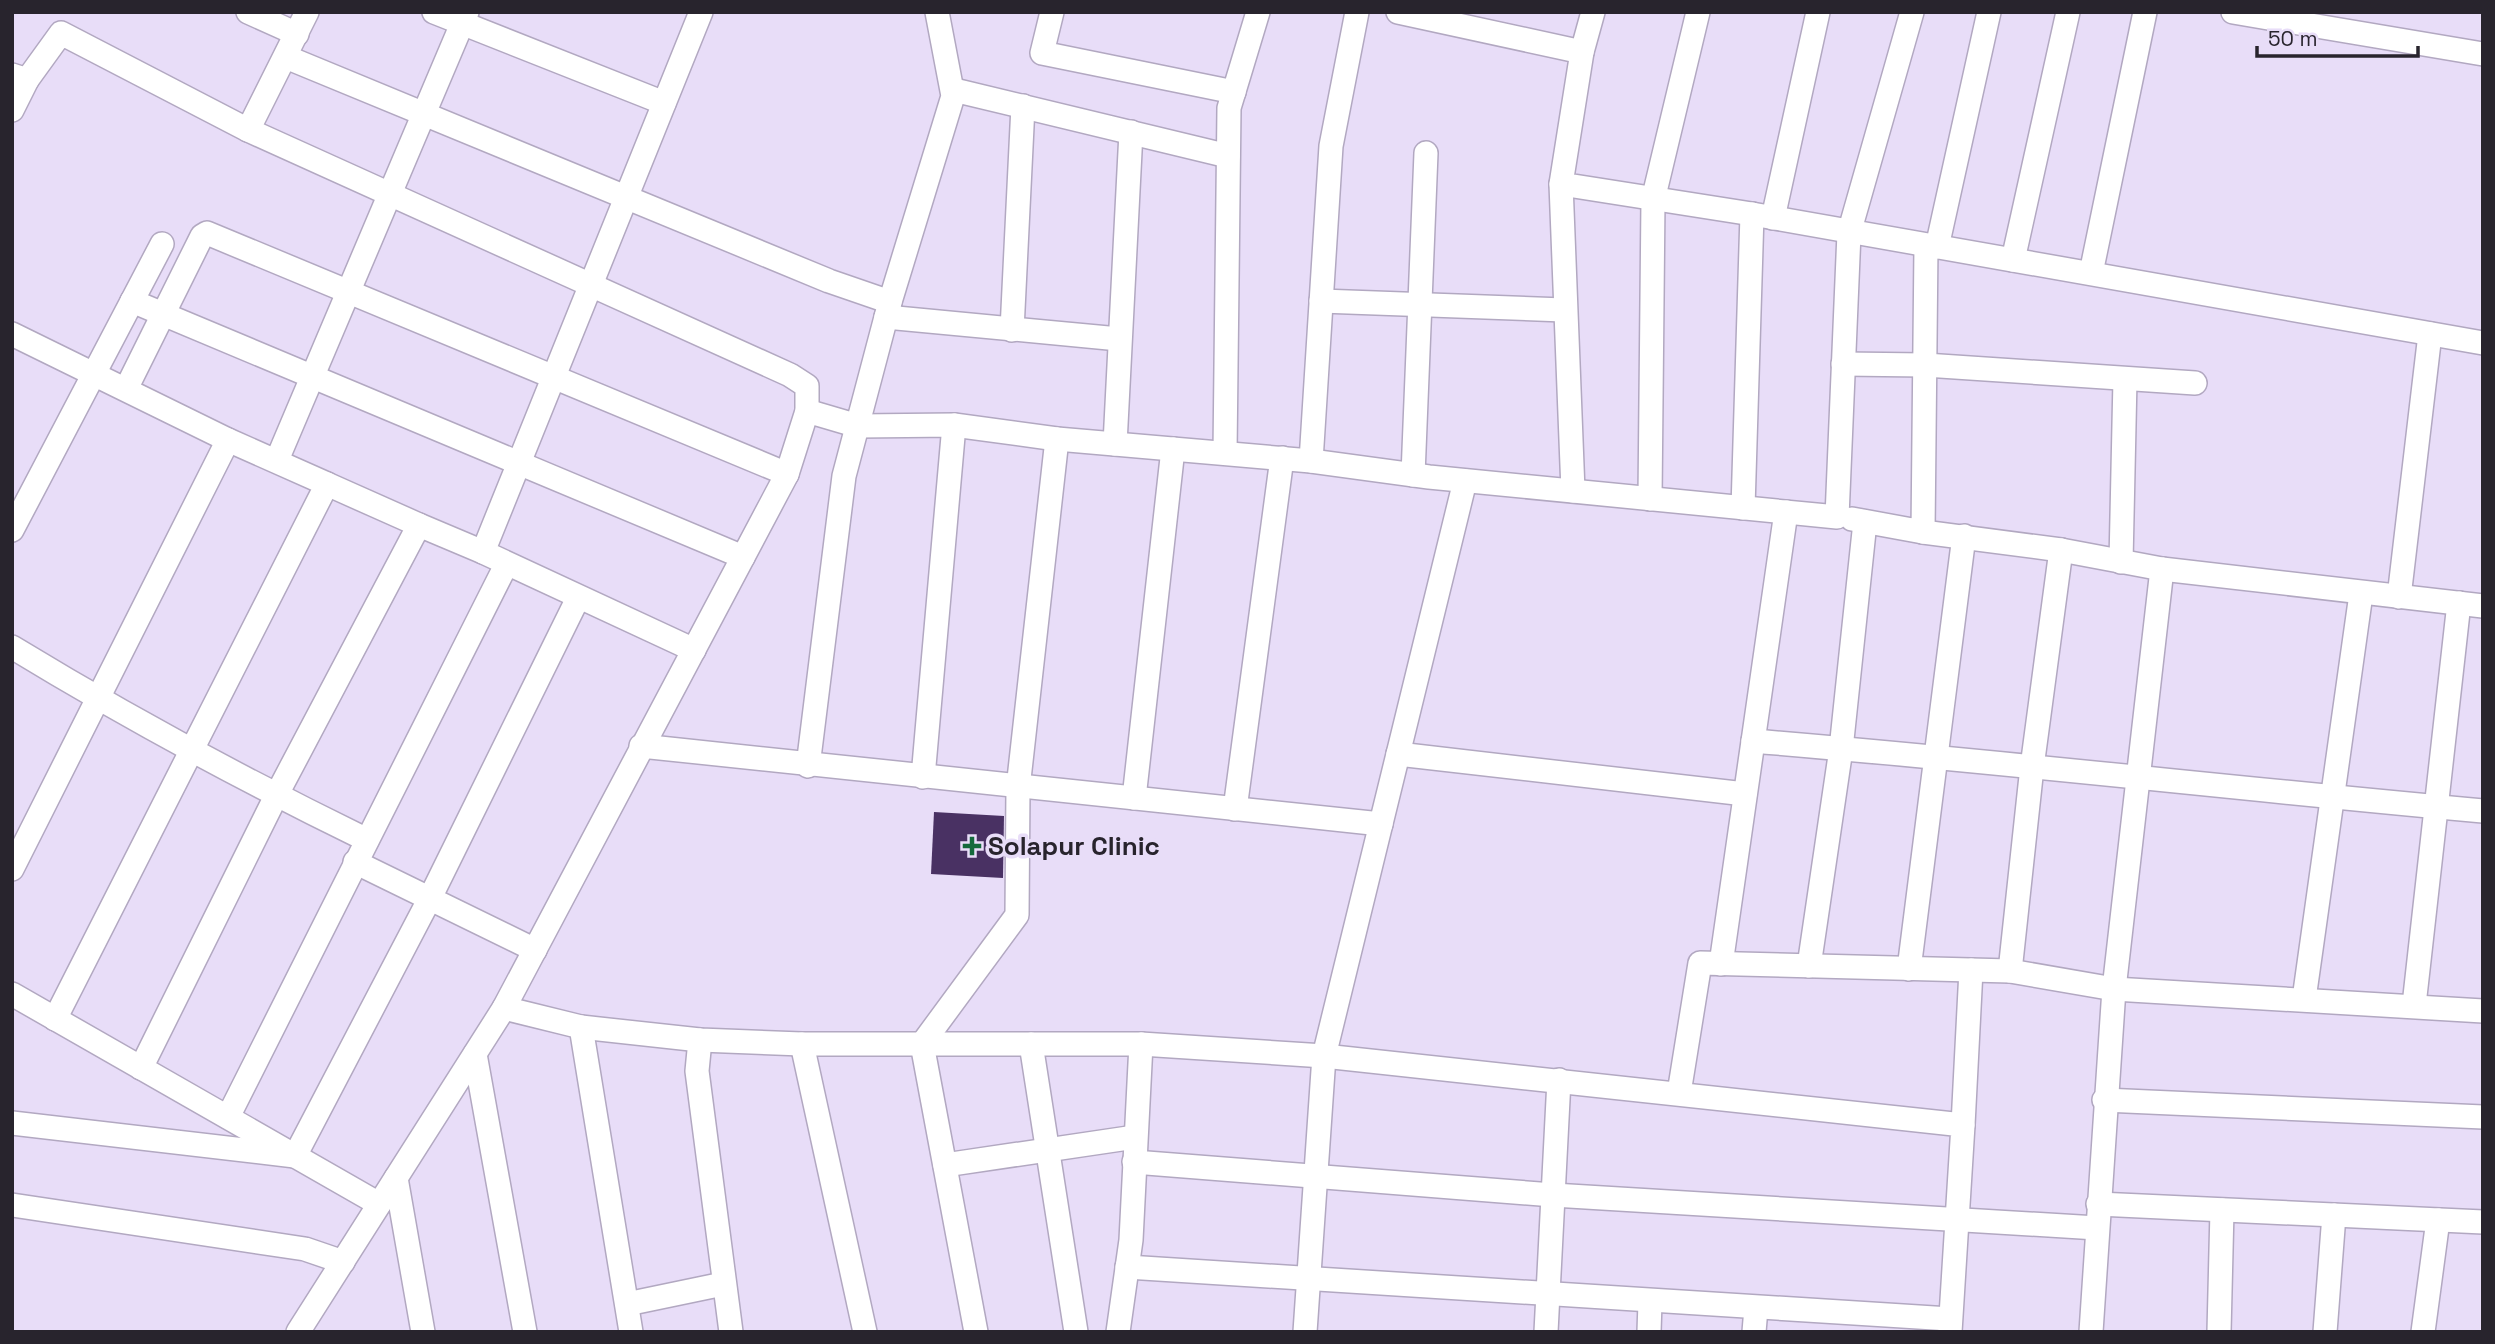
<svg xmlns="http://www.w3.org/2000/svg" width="2495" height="1344" viewBox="0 0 2495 1344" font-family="'Space Grotesk',sans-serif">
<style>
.building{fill:#493163}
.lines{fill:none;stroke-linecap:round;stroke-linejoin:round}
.minor-casing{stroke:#b2a8c1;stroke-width:26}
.minor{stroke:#fff;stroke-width:23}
.poi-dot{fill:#146a3c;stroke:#e8ddf8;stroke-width:2.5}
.labels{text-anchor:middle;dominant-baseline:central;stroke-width:7;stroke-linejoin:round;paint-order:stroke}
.poi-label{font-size:26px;font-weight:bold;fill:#28242d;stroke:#e8ddf8;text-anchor:start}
</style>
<rect width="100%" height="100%" fill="#e8ddf8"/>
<polygon class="building" points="934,812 1004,816 1003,878 931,874"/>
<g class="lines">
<defs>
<g id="minor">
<polyline points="248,12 297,34"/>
<polyline points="434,12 664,103"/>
<polyline points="1052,12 1042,53 1234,92"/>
<polyline points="1398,12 1582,52 1561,184 1752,214 2483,343"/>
<polyline points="2233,12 2483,54"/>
<polyline points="1582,52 1593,12"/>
<polyline points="286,57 829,281 890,302"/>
<polyline points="12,75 27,80 61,33 248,130 790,375 807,386 807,411 787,474 504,1008 298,1332"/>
<polyline points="954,90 1228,156"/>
<polyline points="12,110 27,80"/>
<polyline points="248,130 307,12"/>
<polyline points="1561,184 1573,491"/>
<polyline points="1773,218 1818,12"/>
<polyline points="1937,247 1989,12"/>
<polyline points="2013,260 2068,12"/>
<polyline points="2091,273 2145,12"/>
<polyline points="132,301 743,557"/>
<polyline points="1321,301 1564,310"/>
<polyline points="886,317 1119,339"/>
<polyline points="1012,330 1023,106"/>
<polyline points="12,334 228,440 327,484 55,1019"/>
<polyline points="1843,364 1925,365 2195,383"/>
<polyline points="126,389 202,236 207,233 787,474"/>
<polyline points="807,411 858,426 954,425 1057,439 1311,461 1429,477 1837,517 1849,233 1912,12"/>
<polyline points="1115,444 1131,132"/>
<polyline points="1225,453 1229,108 1258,12"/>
<polyline points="277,460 467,12"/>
<polyline points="1311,461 1331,146 1357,12"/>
<polyline points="1413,475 1426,153"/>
<polyline points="327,484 419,525"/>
<polyline points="1650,499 1653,200 1698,12"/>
<polyline points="1743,508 1752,214"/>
<polyline points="1852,519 1923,532 1926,246"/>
<polyline points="12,530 162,244"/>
<polyline points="1923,532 2061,550 2162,569 2483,606"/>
<polyline points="2121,562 2125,379"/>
<polyline points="2399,597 2430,334"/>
<path d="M12 647C127 717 246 781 367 840"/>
<polyline points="694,650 483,552 701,12"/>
<path d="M1753 741C1997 761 2239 789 2483 811"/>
<polyline points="641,746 1381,824"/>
<polyline points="1398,754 1745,794"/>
<polyline points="808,766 844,476 890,302 953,96 937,12"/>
<polyline points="923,777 954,425"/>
<polyline points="1134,798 1173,449"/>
<polyline points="1235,809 1282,458"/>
<polyline points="355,862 535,950"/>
<polyline points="12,869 228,440"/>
<polyline points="1721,964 1786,512"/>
<polyline points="1809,966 1841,749 1865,522"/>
<polyline points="1909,969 1964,536"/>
<polyline points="2010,971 2032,767 2061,550"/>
<polyline points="12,994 379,1204"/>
<polyline points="2304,999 2361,594"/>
<polyline points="2414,1005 2459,603"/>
<polyline points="504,1008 581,1027 631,1332"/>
<polyline points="581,1027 700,1040 802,1044 1141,1044 1324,1056 1963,1125 1950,1332"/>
<polyline points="700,1040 697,1071 731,1332"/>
<polyline points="802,1044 865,1332"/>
<polyline points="1031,1044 1076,1332"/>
<polyline points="475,1054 525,1332"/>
<polyline points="141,1068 276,796 419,525 483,552"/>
<polyline points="1679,1093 1700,963 2010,971 2114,989 2483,1011"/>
<polyline points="2104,1100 2483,1117"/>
<polyline points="228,1117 506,565"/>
<polyline points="12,1123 295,1156 430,898 578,598"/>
<polyline points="1963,1125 1971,970"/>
<polyline points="1134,1162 1553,1195 2097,1228"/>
<polyline points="945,1165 1135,1137"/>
<polyline points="396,1178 423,1332"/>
<polyline points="2098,1204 2483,1222"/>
<polyline points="12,1205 305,1249 343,1262"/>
<polyline points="1127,1267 1950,1319"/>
<polyline points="627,1304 723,1284"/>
<polyline points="976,1332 922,1044 1017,915 1018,788 1057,439"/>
<polyline points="1118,1332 1131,1240 1141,1044"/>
<polyline points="1305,1332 1324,1056 1465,481"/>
<polyline points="1546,1332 1559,1080"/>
<polyline points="1649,1332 1650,1302"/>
<polyline points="1754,1332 1756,1308"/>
<polyline points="2091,1332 2114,989 2162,569"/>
<polyline points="2219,1332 2222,1210"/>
<polyline points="2325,1332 2334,1215"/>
<polyline points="2423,1332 2438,1220"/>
</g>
</defs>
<use href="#minor" class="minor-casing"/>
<use href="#minor" class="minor"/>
</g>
<path class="poi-dot" d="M968.5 835.5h7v7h7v7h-7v7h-7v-7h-7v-7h7z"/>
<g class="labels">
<g class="poi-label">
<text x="988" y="846">Solapur Clinic</text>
</g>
</g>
<rect width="2495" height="1344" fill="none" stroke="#28242d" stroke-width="28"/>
<path d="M2257 46v10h161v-10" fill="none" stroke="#28242d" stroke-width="3.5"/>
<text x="2268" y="46" font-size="21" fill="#28242d" stroke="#e8ddf8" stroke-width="5" paint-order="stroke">50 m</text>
</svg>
